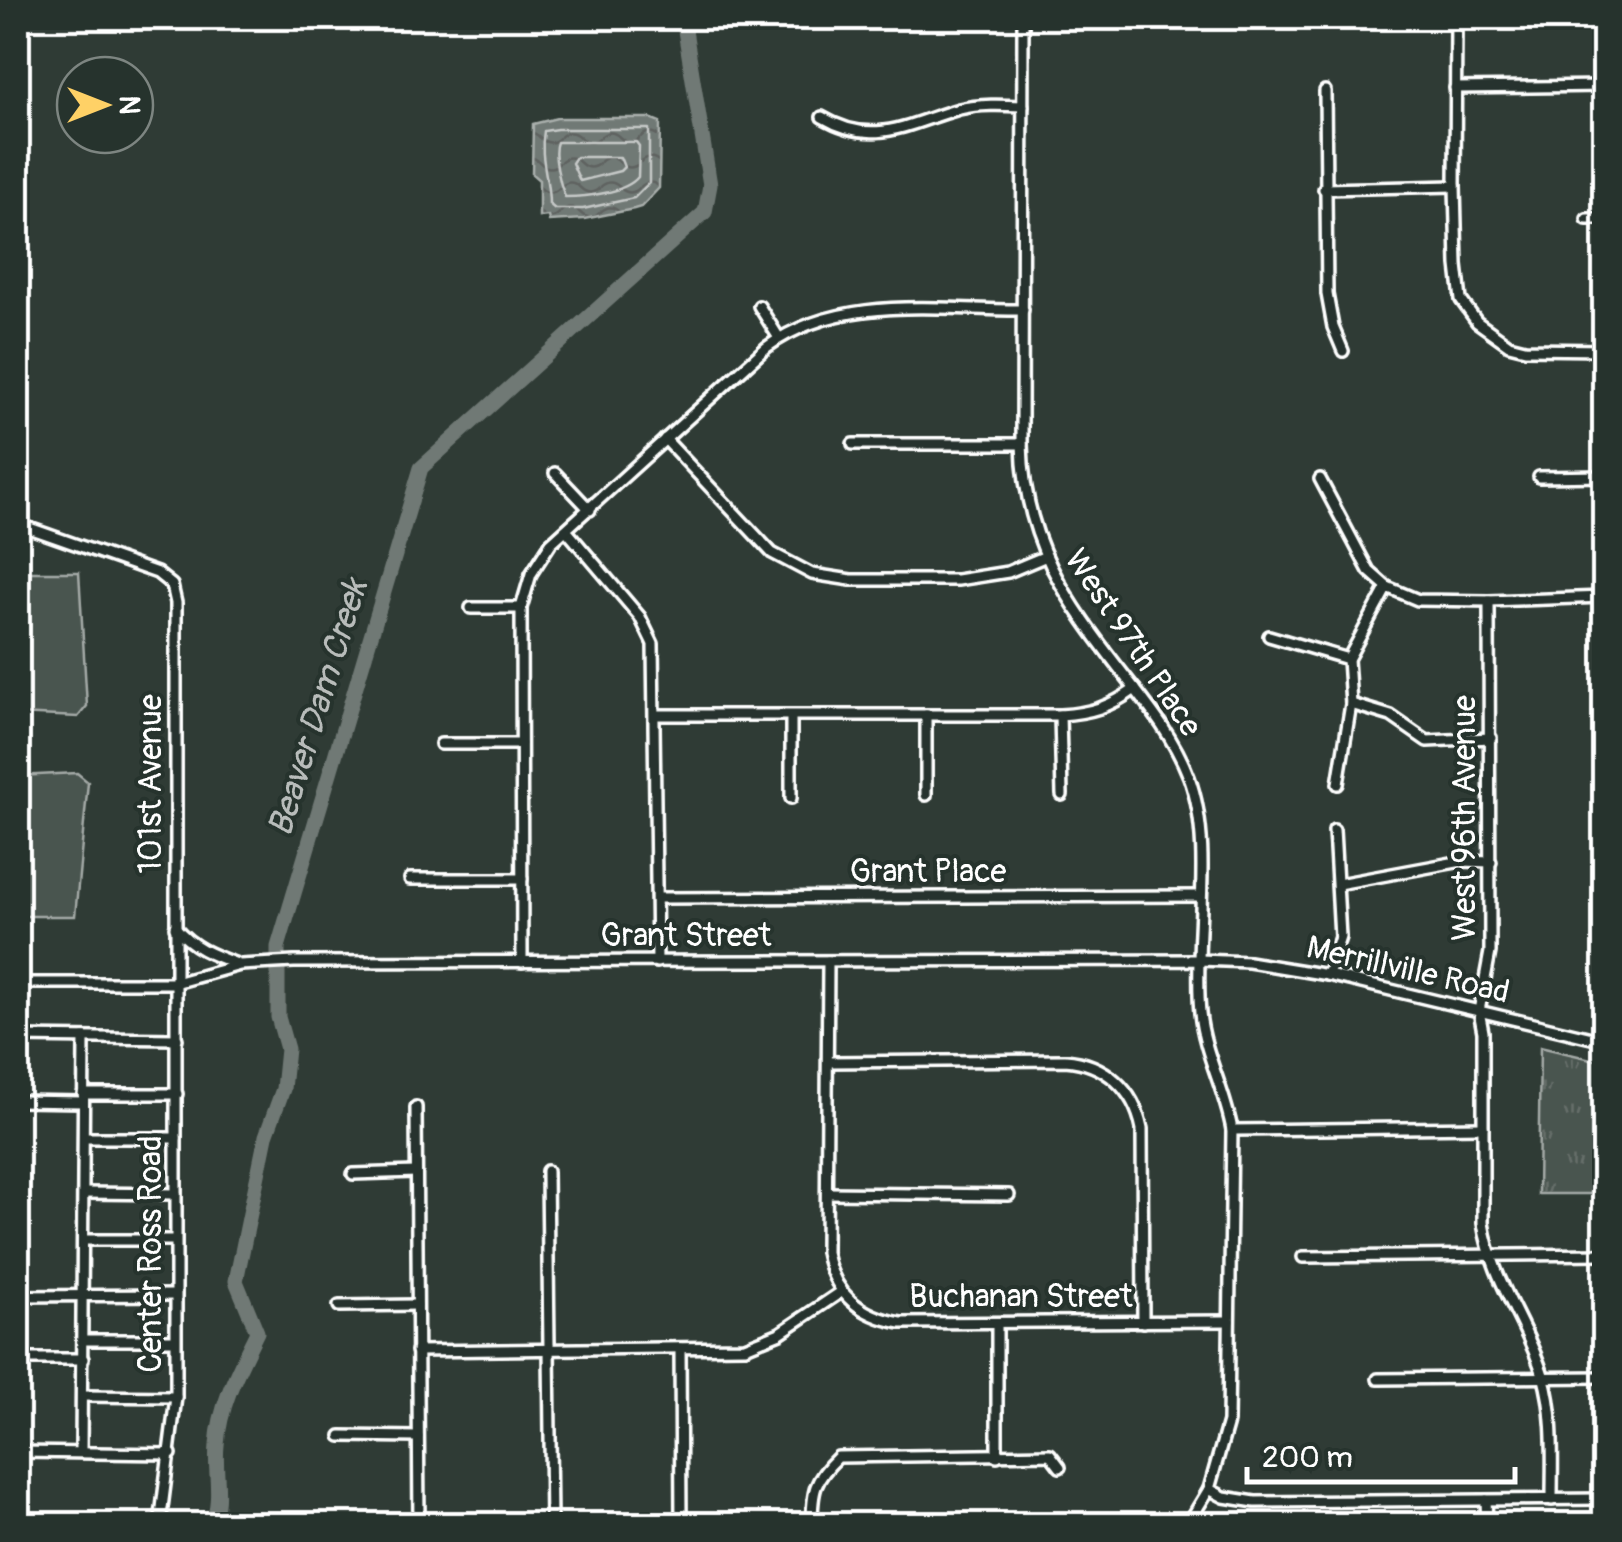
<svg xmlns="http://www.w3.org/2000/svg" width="1622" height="1542" viewBox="0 0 1622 1542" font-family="Pangolin,sans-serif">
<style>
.grass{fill:url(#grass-tufts);stroke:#a4aaa7;stroke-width:2.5}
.garden{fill:#4a544f;stroke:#a4aaa7;stroke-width:2.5}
.water{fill:url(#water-waves);stroke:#a9afac;stroke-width:2.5}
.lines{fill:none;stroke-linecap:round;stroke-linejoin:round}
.shore{stroke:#c6c9c8;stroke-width:2.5}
.river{stroke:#707975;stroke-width:15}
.minor-casing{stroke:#fff;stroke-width:16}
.minor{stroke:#26332d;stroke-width:9}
.labels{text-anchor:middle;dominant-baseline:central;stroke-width:8;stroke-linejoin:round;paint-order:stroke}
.street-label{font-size:32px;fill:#fff;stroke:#26332d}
.water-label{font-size:35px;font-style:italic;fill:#b8bcba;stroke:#26332d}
</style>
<defs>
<pattern id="grass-tufts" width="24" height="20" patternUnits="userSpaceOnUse" patternTransform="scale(2.5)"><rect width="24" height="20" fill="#4a544f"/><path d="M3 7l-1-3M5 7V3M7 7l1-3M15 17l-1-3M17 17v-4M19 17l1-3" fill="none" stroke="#656e69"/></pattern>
<pattern id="water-waves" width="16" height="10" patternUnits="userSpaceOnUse" patternTransform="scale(2.5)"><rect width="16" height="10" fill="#707975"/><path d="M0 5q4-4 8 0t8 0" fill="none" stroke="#5e6260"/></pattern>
</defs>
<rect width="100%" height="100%" fill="#2f3b35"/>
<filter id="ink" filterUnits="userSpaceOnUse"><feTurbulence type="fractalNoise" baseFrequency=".01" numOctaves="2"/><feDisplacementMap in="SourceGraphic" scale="20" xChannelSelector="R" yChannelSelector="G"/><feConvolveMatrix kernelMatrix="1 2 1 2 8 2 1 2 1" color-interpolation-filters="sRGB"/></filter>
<g filter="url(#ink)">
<polygon class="grass" points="1540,1047 1604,1062 1604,1194 1538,1194"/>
<g class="garden">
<polygon points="18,572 79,572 87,706 78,717 18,714"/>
<polygon points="77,773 88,782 75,916 18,916 18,776"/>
</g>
<polygon class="water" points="557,118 650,118 660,122 659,188 641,207 634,209 584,219 549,221 548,216 539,217 539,180 532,174 533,124"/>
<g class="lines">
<g class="shore">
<path d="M557 129H649V183L634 198 583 209H555L549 204C549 177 539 158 544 131Z"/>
<path d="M557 142H636L639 146 638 177C625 193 586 197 565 197 560 184 552 154 557 142Z"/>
<polygon points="576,157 620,157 624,167 620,171 580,181 572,163"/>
</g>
<path class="river" d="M212 1524C223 1497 214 1473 217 1445 220 1403 239 1369 257 1332L236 1281 266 1136 283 1089 287 1049 278 1017V947L421 468 705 212 710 185 683 18"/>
<defs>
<g id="minor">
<path d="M1023 18 1022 444C1024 542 1066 600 1124 675 1150 708 1174 738 1189 777 1215 848 1193 938 1200 1013 1204 1053 1225 1090 1232 1130L1228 1422 1209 1489 1188 1524"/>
<polyline points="1456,18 1455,186 1457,265 1461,300 1477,322 1509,345 1525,349 1604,350"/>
<polyline points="1455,88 1604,86"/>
<polyline points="1325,91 1327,294 1333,327 1343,351"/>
<path d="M822 117C874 148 909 123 959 109 980 104 1002 105 1023 106"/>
<polyline points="1324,189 1455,186"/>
<polyline points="1587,219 1604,219"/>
<polyline points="759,306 779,338"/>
<polyline points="665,439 772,553 812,574 851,580 957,580 1008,572 1044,557"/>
<polyline points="853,444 1022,444"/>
<polyline points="555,473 590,510"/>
<polyline points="1539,477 1604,476"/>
<polyline points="1320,479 1369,571 1387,587 1418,600 1489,601 1604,597"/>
<polyline points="18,524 157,573 172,585 176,603 176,1397 160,1524"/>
<polyline points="566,530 640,617 653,644 657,962"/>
<path d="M1489 601 1490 952 1479 1011 1483 1032V1223C1492 1281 1526 1321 1543 1375 1555 1416 1552 1458 1552 1500"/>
<polyline points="471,608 521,608"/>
<polyline points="1269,636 1348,659"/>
<polyline points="1351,704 1391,716 1427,741 1491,738"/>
<path d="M655 715H1060C1091 713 1110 707 1135 689"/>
<polyline points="926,715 926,795"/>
<polyline points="1060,715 1062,795"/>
<polyline points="791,716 791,798"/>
<polyline points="441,744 521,744"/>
<polyline points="1338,784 1351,704 1348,659 1387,587"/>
<polyline points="410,879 522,879"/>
<polyline points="1338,884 1462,861 1491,862"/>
<polyline points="657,898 1200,896"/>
<path d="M175 927C193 948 212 955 237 964"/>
<path d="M828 961 826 1252C834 1294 859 1316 901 1323L1229 1321"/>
<path d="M522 962 521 608 531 574 551 543 767 347C839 294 939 310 1023 310"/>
<polyline points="1328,975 1340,937 1334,830"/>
<polyline points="18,983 175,983 240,965 294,962 1200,960 1249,962 1328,975 1604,1041"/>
<polyline points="18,1037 177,1039"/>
<path d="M828 1062 1065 1060C1105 1063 1134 1089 1142 1129L1143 1322"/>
<polyline points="83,1094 177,1094"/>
<polyline points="18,1101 83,1102"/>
<polyline points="416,1107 419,1524"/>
<polyline points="1232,1130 1483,1127"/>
<polyline points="84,1138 176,1138"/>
<polyline points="547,1171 551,1524"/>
<polyline points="353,1174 416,1172"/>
<polyline points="84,1193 176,1194"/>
<polyline points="827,1193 1009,1195"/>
<polyline points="84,1240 175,1240"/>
<polyline points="1303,1257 1604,1254"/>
<polyline points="18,1296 175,1295"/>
<polyline points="339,1306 417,1305"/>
<polyline points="82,1340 175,1340"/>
<polyline points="680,1348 681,1524"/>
<polyline points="417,1351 745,1347 780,1333 841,1292"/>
<polyline points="18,1359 83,1359"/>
<polyline points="1378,1379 1604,1377"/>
<polyline points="82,1396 176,1397"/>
<polyline points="341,1436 418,1437"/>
<polyline points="18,1452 171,1454"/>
<polyline points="81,1452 84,1038"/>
<polyline points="997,1456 997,1323"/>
<polyline points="1209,1489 1224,1497 1255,1502 1604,1499"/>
<polyline points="1486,1500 1487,1524"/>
<path d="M812 1524C812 1491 814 1480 838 1457L1050 1454 1060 1467"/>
</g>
</defs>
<use href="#minor" class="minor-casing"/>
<use href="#minor" class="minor"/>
</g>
</g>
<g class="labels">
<g class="street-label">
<text transform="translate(1133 643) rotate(56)">West 97th Place</text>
<text transform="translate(151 784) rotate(-90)">101st Avenue</text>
<text transform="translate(1465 818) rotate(-90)">West 96th Avenue</text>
<text x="928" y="872">Grant Place</text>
<text x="686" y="936">Grant Street</text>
<text transform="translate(1408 970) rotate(13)">Merrillville Road</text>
<text transform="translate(151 1254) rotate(-90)">Center Ross Road</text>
<text x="1021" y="1297">Buchanan Street</text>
</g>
<g class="water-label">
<text transform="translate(318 708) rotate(-73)">Beaver Dam Creek</text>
</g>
</g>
<rect width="1622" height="1542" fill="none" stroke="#26332d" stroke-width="60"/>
<rect x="30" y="30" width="1562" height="1482" fill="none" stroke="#fff" stroke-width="4" filter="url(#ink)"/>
<g transform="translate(105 105) rotate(90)"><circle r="48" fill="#26332d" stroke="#7d8581" stroke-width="2.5"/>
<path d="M0-8L18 38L0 25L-18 38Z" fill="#ffd166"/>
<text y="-15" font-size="28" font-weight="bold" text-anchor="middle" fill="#ffffff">N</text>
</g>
<path d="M1247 1467v15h268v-15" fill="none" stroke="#ffffff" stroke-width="5"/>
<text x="1262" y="1467" font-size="30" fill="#ffffff" stroke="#26332d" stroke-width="8" paint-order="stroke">200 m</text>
</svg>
